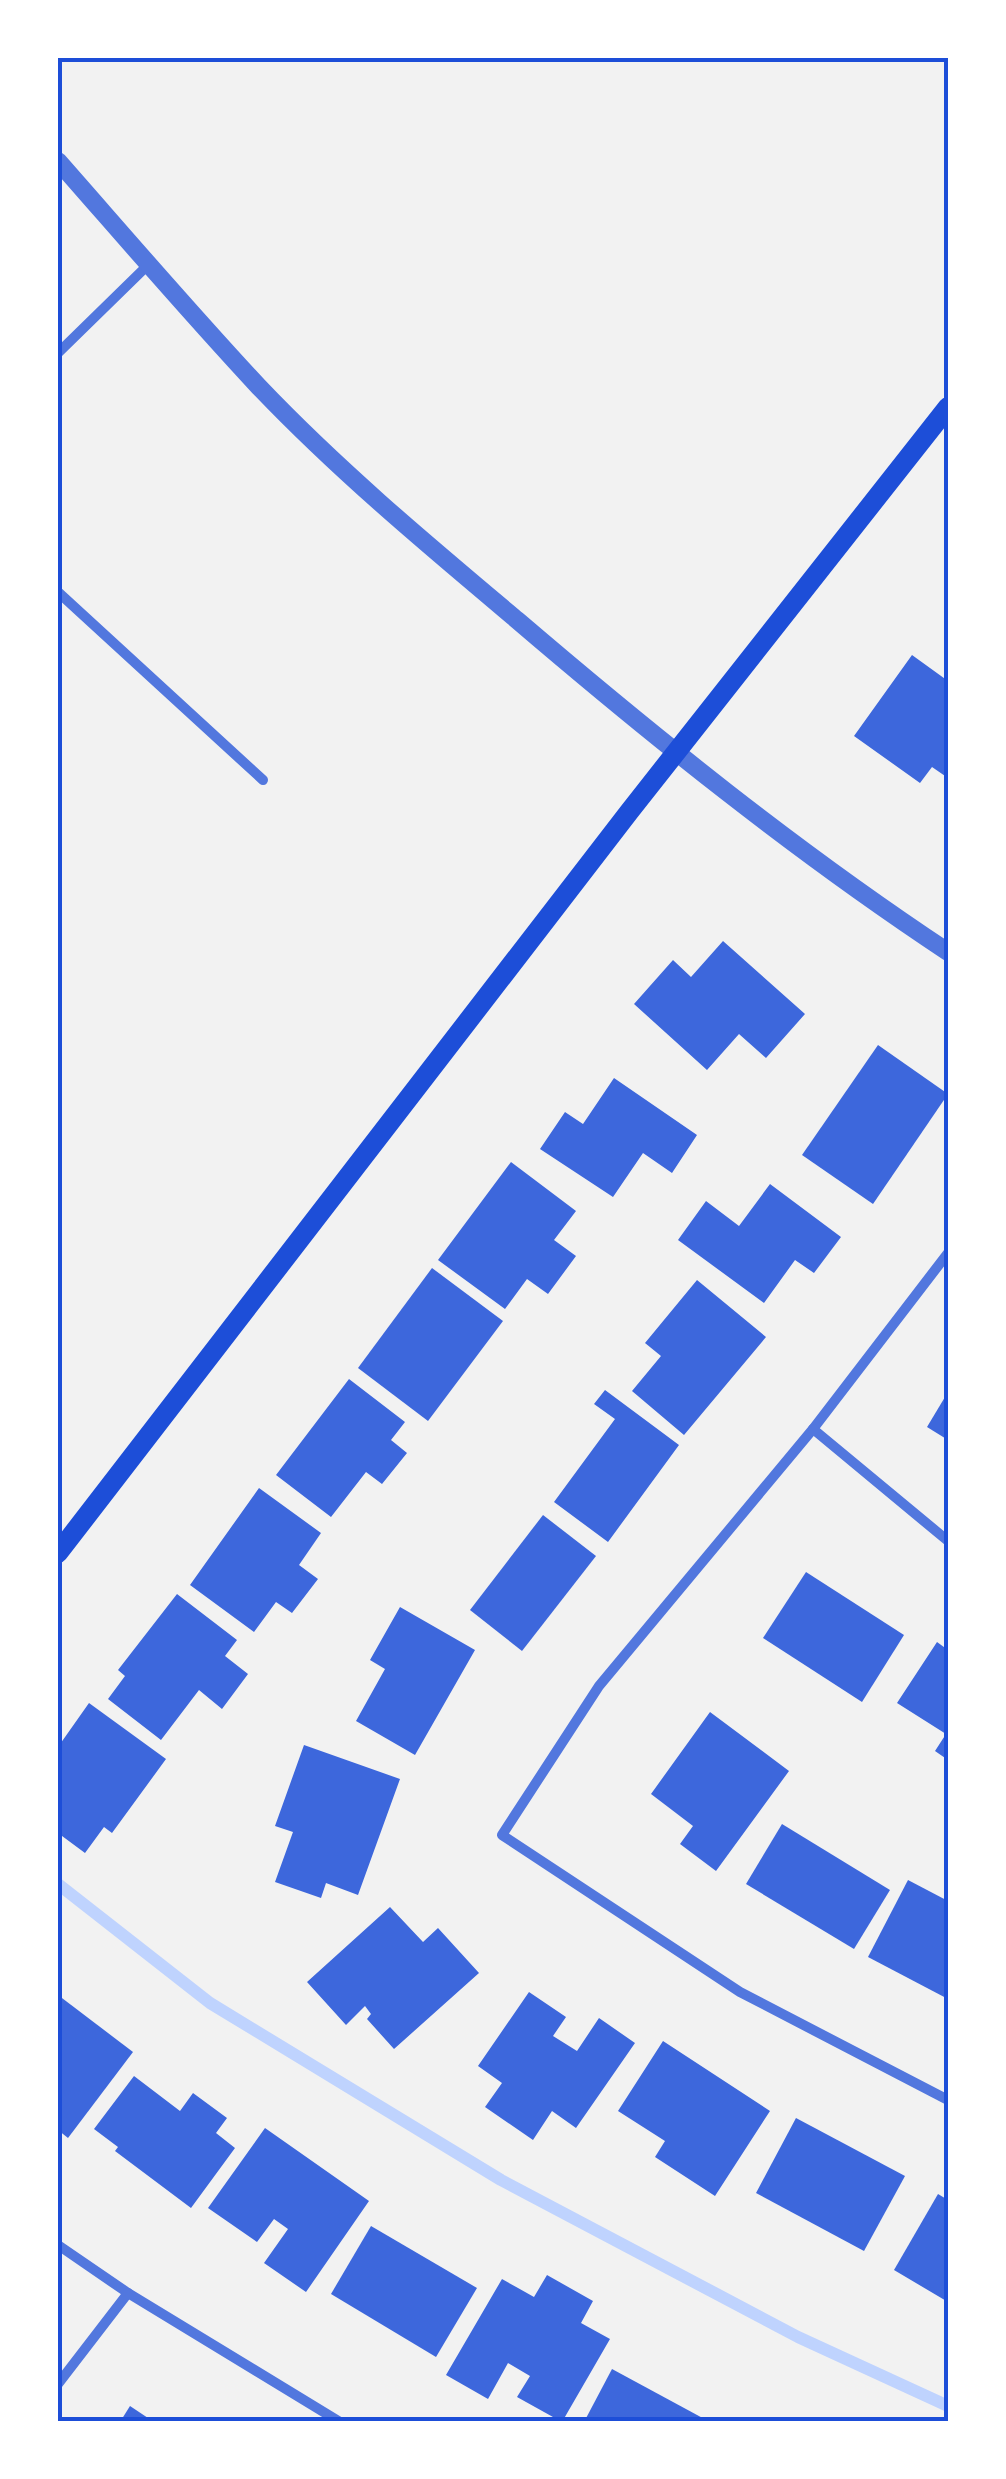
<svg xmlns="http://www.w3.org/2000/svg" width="1006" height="2479" viewBox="0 0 1006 2479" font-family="Montserrat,sans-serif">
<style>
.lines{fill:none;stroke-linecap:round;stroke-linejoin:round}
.stream{stroke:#bfd3fe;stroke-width:12}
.building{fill:#3d67dc}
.minor{stroke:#5277de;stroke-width:10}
.tertiary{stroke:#5277de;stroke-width:18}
.secondary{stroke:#1d4ed8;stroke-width:20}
.neatline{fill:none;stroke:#1d4ed8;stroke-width:4}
</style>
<rect width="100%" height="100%" fill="#f2f2f2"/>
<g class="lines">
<polyline class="stream" points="58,1884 210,2003 501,2180 798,2337 948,2406"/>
</g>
<g class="building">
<polygon points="912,655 948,681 948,778 932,767 920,783 854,736"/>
<polygon points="723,941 805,1014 766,1058 739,1034 707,1070 634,1004 673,960 691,977"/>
<polygon points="878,1045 948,1094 873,1204 802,1155"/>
<polygon points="614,1078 697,1135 672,1173 643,1153 613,1197 540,1149 565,1112 583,1124"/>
<polygon points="511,1162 576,1211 554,1240 576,1256 548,1294 527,1279 505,1309 438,1260"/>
<polygon points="770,1184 841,1237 814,1273 795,1260 764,1303 678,1240 706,1201 739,1226"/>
<polygon points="432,1268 503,1321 428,1421 358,1368"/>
<polygon points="697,1280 766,1337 684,1435 632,1391 661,1356 645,1343"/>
<polygon points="349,1379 405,1422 391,1440 407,1453 382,1484 366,1472 331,1517 276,1475"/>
<polygon points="605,1390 679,1445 608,1542 554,1502 615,1419 594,1404"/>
<polygon points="948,1392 948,1440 927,1427"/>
<polygon points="259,1488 321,1533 299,1565 318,1579 292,1613 276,1602 254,1632 190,1585"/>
<polygon points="543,1515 596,1556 522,1651 470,1610"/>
<polygon points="806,1572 904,1635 862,1702 763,1638"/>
<polygon points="177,1594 237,1640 225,1656 248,1674 222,1709 199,1690 161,1740 108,1699 125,1676 118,1670"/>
<polygon points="400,1607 475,1650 415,1755 356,1721 385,1669 370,1660"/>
<polygon points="937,1642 948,1650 948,1760 935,1751 946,1734 897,1703"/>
<polygon points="89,1703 166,1759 112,1833 104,1827 85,1853 58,1833 58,1747"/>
<polygon points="710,1712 789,1771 716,1871 680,1844 693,1826 651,1794"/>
<polygon points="304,1745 400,1779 358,1895 326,1883 321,1898 275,1882 293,1832 275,1826"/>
<polygon points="782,1824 890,1890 854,1949 746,1884"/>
<polygon points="908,1880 948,1901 948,1999 868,1957"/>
<polygon points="390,1907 423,1942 438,1928 479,1973 394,2049 367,2019 371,2014 365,2006 346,2025 307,1982"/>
<polygon points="529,1992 566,2017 553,2036 577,2051 599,2018 635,2043 576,2128 552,2111 533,2140 485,2107 502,2083 478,2066"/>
<polygon points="58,1995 133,2052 68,2138 58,2130"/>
<polygon points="663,2041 770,2111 715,2196 655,2157 665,2141 618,2111"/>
<polygon points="134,2076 180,2111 193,2093 227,2118 216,2133 235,2148 191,2208 115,2151 118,2147 94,2129"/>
<polygon points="796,2118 905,2176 864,2251 756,2193"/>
<polygon points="265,2128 369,2201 306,2292 264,2263 288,2229 274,2219 257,2242 208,2208"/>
<polygon points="938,2194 948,2200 948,2302 894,2270"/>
<polygon points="371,2226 477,2288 436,2357 331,2294"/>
<polygon points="547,2275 593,2301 581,2323 610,2339 562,2422 517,2397 530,2376 508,2363 488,2399 446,2375 502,2279 534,2297"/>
<polygon points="612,2369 710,2422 584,2422"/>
<polygon points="130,2406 154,2422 120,2422"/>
</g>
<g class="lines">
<g class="minor">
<polyline points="58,353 149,264"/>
<polyline points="58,592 263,780"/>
<polyline points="948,1253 813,1429 599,1686 502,1835 740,1992 948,2100"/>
<polyline points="813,1429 948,1541"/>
<polyline points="58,2245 128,2293 340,2422"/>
<polyline points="58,2384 128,2293"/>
</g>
<path class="tertiary" d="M58 161C124 236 190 313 259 387 339 471 429 546 517 620 655 738 797 852 948 952"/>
<polyline class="secondary" points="58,1553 629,812 948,407"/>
</g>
<rect width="1006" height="2479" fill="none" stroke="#ffffff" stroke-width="120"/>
<rect x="60" y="60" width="886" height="2359" class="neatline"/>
</svg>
